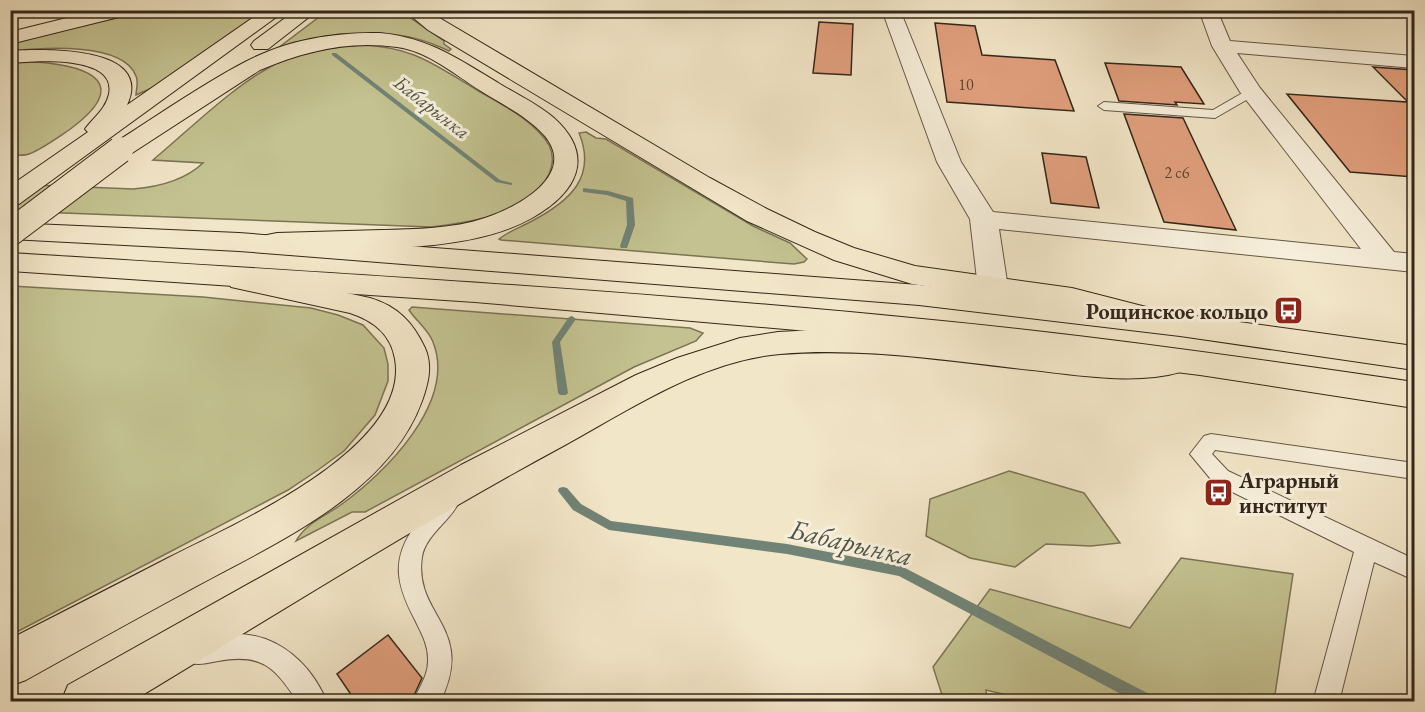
<svg xmlns="http://www.w3.org/2000/svg" width="1425" height="712" viewBox="0 0 1425 712" font-family="'EB Garamond',serif">
<style>
.green{fill:#c3c290;stroke:#7b7455;stroke-width:1.5}
.lines{fill:none;stroke-linecap:round;stroke-linejoin:round}
.stream{fill:#718376;fill-rule:evenodd}
.building{fill:#e19f7d;stroke:#33271a;stroke-width:1.5}
.service-casing{stroke:#635746;stroke-width:2}
.minor-casing{stroke:#635746;stroke-width:2}
.primary-casing{stroke:#33271a;stroke-width:2}
.trunk-casing{stroke:#33271a;stroke-width:2}
.service{fill:#f7efdb;fill-rule:evenodd}
.minor{fill:#f7efdb;fill-rule:evenodd}
.primary{fill:#f2e6c8;fill-rule:evenodd}
.trunk{fill:#f2e6c8;fill-rule:evenodd}
.primary-bridge-casing{stroke:#33271a;stroke-width:28;stroke-linecap:butt}
.primary-bridge{stroke:#f2e6c8;stroke-width:26}
.labels{text-anchor:middle;dominant-baseline:central;stroke-width:6;stroke-linejoin:round;paint-order:stroke}
.far-number-label{font-size:16px;fill:#5e4533}
.far-water-label{font-size:20px;font-style:italic;fill:#525548;stroke:#f7efdb}
.poi-label{font-size:22px;font-weight:bold;fill:#33271a;stroke:#f7efdb;text-anchor:end}
.near-water-label{font-size:28px;font-style:italic;fill:#525548;stroke:#f7efdb}
</style>
<rect width="100%" height="100%" fill="#f2e6c8"/>
<filter id="stains"><feTurbulence type="fractalNoise" baseFrequency=".00333" numOctaves="4"/><feColorMatrix values="0 0 0 0 .2 0 0 0 0 .09 0 0 0 0 .02 0 0 0 .5 -.17"/></filter>
<radialGradient id="worn" r=".72"><stop offset=".6" stop-color="#630" stop-opacity="0"/><stop offset="1" stop-color="#630" stop-opacity=".3"/></radialGradient>
<g class="green">
<path d="M399 10 444 41V44L451 49 449 51C380 18 346 42 278 48L327 11Z"/>
<path d="M146 11H265L154 87 136 95C136 88 139 83 136 76 123 41 40 48 11 51L10 43Z"/>
<path d="M361 45C414 47 433 64 477 90 502 105 534 120 549 145 554 155 553 166 548 176 527 216 470 222 431 227L11 211V184L133 189C158 187 185 180 203 163L153 160C189 130 238 81 280 62 306 51 333 47 361 45Z"/>
<path d="M36 62C92 66 132 84 69 130 57 138 42 149 29 154 24 156 16 155 11 155V63Z"/>
<path d="M586 132 596 138 606 139 753 226 790 243 807 259 804 262 794 264 501 240 499 239C509 231 521 227 532 221 570 201 597 177 579 133Z"/>
<polygon points="11,286 203,297 311,308 338,315 363,325 384,348 388,364 388,381 375,415 344,451 318,470 288,490 11,635"/>
<path d="M412 307 690 328 703 333 696 341 634 367 365 512H352L296 541C306 523 326 516 342 504 385 473 457 402 433 342 428 329 416 321 409 310Z"/>
<polygon points="1009,471 1084,493 1120,543 1091,546 1046,544 1015,567 970,558 926,536 930,499"/>
<polygon points="1181,558 1293,574 1274,701 1035,702 986,690 987,701 944,701 933,667 990,589 1130,628"/>
</g>
<g class="lines">
<g class="stream">
<polygon points="236,10 241,10 242,11 239,13"/>
<polygon points="332,53 336,53 500,180 512,183 512,185 496,182 332,55"/>
<polygon points="583,188 608,191 633,198 635,225 627,248 621,248 620,246 627,225 626,201 607,195 583,192"/>
<polygon points="572,316 576,319 560,342 568,393 566,395 560,395 558,393 552,342 569,317"/>
<polygon points="563,487 567,488 581,504 611,521 787,544 901,566 1155,697 1156,702 1136,702 899,576 787,554 609,530 573,510 558,491 559,488"/>
</g>
</g>
<g class="building">
<polygon points="819,22 853,24 851,75 813,73"/>
<polygon points="935,23 975,26 982,55 1055,60 1074,111 947,102"/>
<polygon points="1105,63 1181,67 1204,104 1175,102 1177,105 1119,101"/>
<polygon points="1373,67 1414,70 1414,177 1350,172 1287,94 1408,102"/>
<polygon points="1124,114 1183,118 1236,230 1164,222"/>
<polygon points="1042,153 1086,157 1099,208 1051,203"/>
<polygon points="388,635 422,678 411,702 356,702 337,674"/>
</g>
<g class="lines">
<defs>
<g id="service">
<polygon points="1251,88 1257,92 1255,95 1215,118 1104,110 1098,106 1104,102 1213,110"/>
<polygon points="1211,434 1414,463 1414,479 1215,450 1212,454 1228,471 1414,559 1414,580 1374,562 1339,702 1313,702 1354,552 1214,483 1190,454 1204,436"/>
<path d="M447 495 455 498 458 504C449 522 425 536 422 557 413 616 477 627 440 702H413C419 688 429 674 428 659 428 644 421 633 415 620 397 586 390 560 415 526 423 514 433 500 447 495Z"/>
<path d="M238 634C279 635 311 664 327 702H298C274 667 263 653 218 661 206 663 198 666 186 662L183 653 186 644 195 641Z"/>
</g>
<polygon id="minor" points="882,10 900,10 961,162 993,212 1361,249 1240,92 1212,46 1199,10 1217,10 1230,41 1414,56 1414,68 1237,53 1260,88 1394,252 1414,254 1414,272 999,229 1008,288 1004,295 993,298 982,295 978,288 970,219 937,162"/>
<g id="primary">
<polygon points="99,10 133,10 131,14 10,44 10,32"/>
<path d="M264 10H286L19 204 10 206V186L88 132 85 129C93 118 106 109 109 94 117 54 33 61 10 63V51C42 49 155 45 127 105Z"/>
<polygon points="296,10 318,10 268,49 254,49 251,45 254,41"/>
<polygon points="404,10 426,10 710,178 767,209 815,232 854,248 915,266 1072,288 1154,309 1159,316 1154,323 1143,327 1072,308 912,284 834,260 747,221 428,30"/>
<path d="M380 33C430 38 458 59 500 84 518 95 538 104 554 118 597 157 576 193 532 218 464 256 354 247 277 249L267 247 263 241 267 235 277 233C312 232 347 231 382 230 416 229 452 229 485 218 516 208 579 175 544 135 527 116 503 105 481 91 455 75 428 51 397 47 349 40 304 51 260 70L129 155 120 157 111 155 108 150 111 145C156 117 199 86 245 62 286 40 335 32 380 33Z"/>
<path d="M242 270 370 298C397 306 413 322 425 348 433 366 428 384 422 401 387 498 266 547 182 594 130 622 78 651 26 680L10 686V639C63 612 116 585 168 558 232 525 411 449 395 359 391 334 372 320 350 313L231 287 227 280 231 273Z"/>
<path d="M835 329C923 333 1010 345 1098 354 1125 356 1154 348 1180 356L1185 364 1180 372C1137 385 1076 375 1032 370 948 361 864 347 780 354 702 361 632 408 565 445 417 525 275 615 131 702H61L68 685 461 465 636 375 677 358 740 338 778 332Z"/>
</g>
<g id="trunk">
<polygon points="10,223 239,233 919,285 1180,314 1414,346 1414,370 1180,336 919,305 239,251 10,239"/>
<path d="M10 253C314 272 619 289 922 319 1087 335 1250 358 1414 382V408L1200 375 922 341 475 302 10 271Z"/>
</g>
</defs>
<use href="#service" class="service-casing"/>
<use href="#minor" class="minor-casing"/>
<use href="#primary" class="primary-casing"/>
<use href="#trunk" class="trunk-casing"/>
<use href="#service" class="service"/>
<use href="#minor" class="minor"/>
<use href="#primary" class="primary"/>
<use href="#trunk" class="trunk"/>
<defs>
<polyline id="primary-bridge" points="10,233 120,150"/>
</defs>
<use href="#primary-bridge" class="primary-bridge-casing"/>
<use href="#primary-bridge" class="primary-bridge"/>
</g>
<defs>
<symbol id="bus-square" viewBox="-11 -11 22 22"><rect x="-9" y="-9" width="18" height="18" rx="4" fill="#8f2418" stroke="#f7efdb"/><path d="M-5-6H5V4H4V6H2V4H-2V6H-4V4H-5ZM-3.5-4V0h7V-4ZM-3.5 1.2v1.5H-2V1.2ZM2 1.2v1.5H3.5V1.2Z" fill="#fff"/></symbol>
</defs>
<g fill-rule="evenodd">
<use href="#bus-square" x="1272" y="294" width="33" height="33"/>
<use href="#bus-square" x="1202" y="476" width="33" height="33"/>
</g>
<g class="labels">
<g class="far-number-label">
<text x="966" y="84">10</text>
<text x="1177" y="172">2 с6</text>
</g>
<g class="far-water-label">
<text transform="translate(432 107) rotate(38)">Бабарынка</text>
</g>
<g class="poi-label">
<text x="1268" y="311">Рощинское кольцо</text>
<text x="1239" y="480" text-anchor="start">Аграрный<tspan x="1239" dy="25">институт</tspan></text>
</g>
<g class="near-water-label">
<text transform="translate(851 542) rotate(13)">Бабарынка</text>
</g>
</g>
<rect width="1425" height="712" fill="none" stroke="#f2e6c8" stroke-width="36"/>
<rect x="12" y="12" width="1401" height="688" fill="none" stroke="#33271a" stroke-width="3"/>
<rect x="18" y="18" width="1389" height="676" fill="none" stroke="#33271a" stroke-width="1.5"/>
<rect width="100%" height="100%" filter="url(#stains)"/>
<rect width="100%" height="100%" fill="url(#worn)"/>
</svg>
